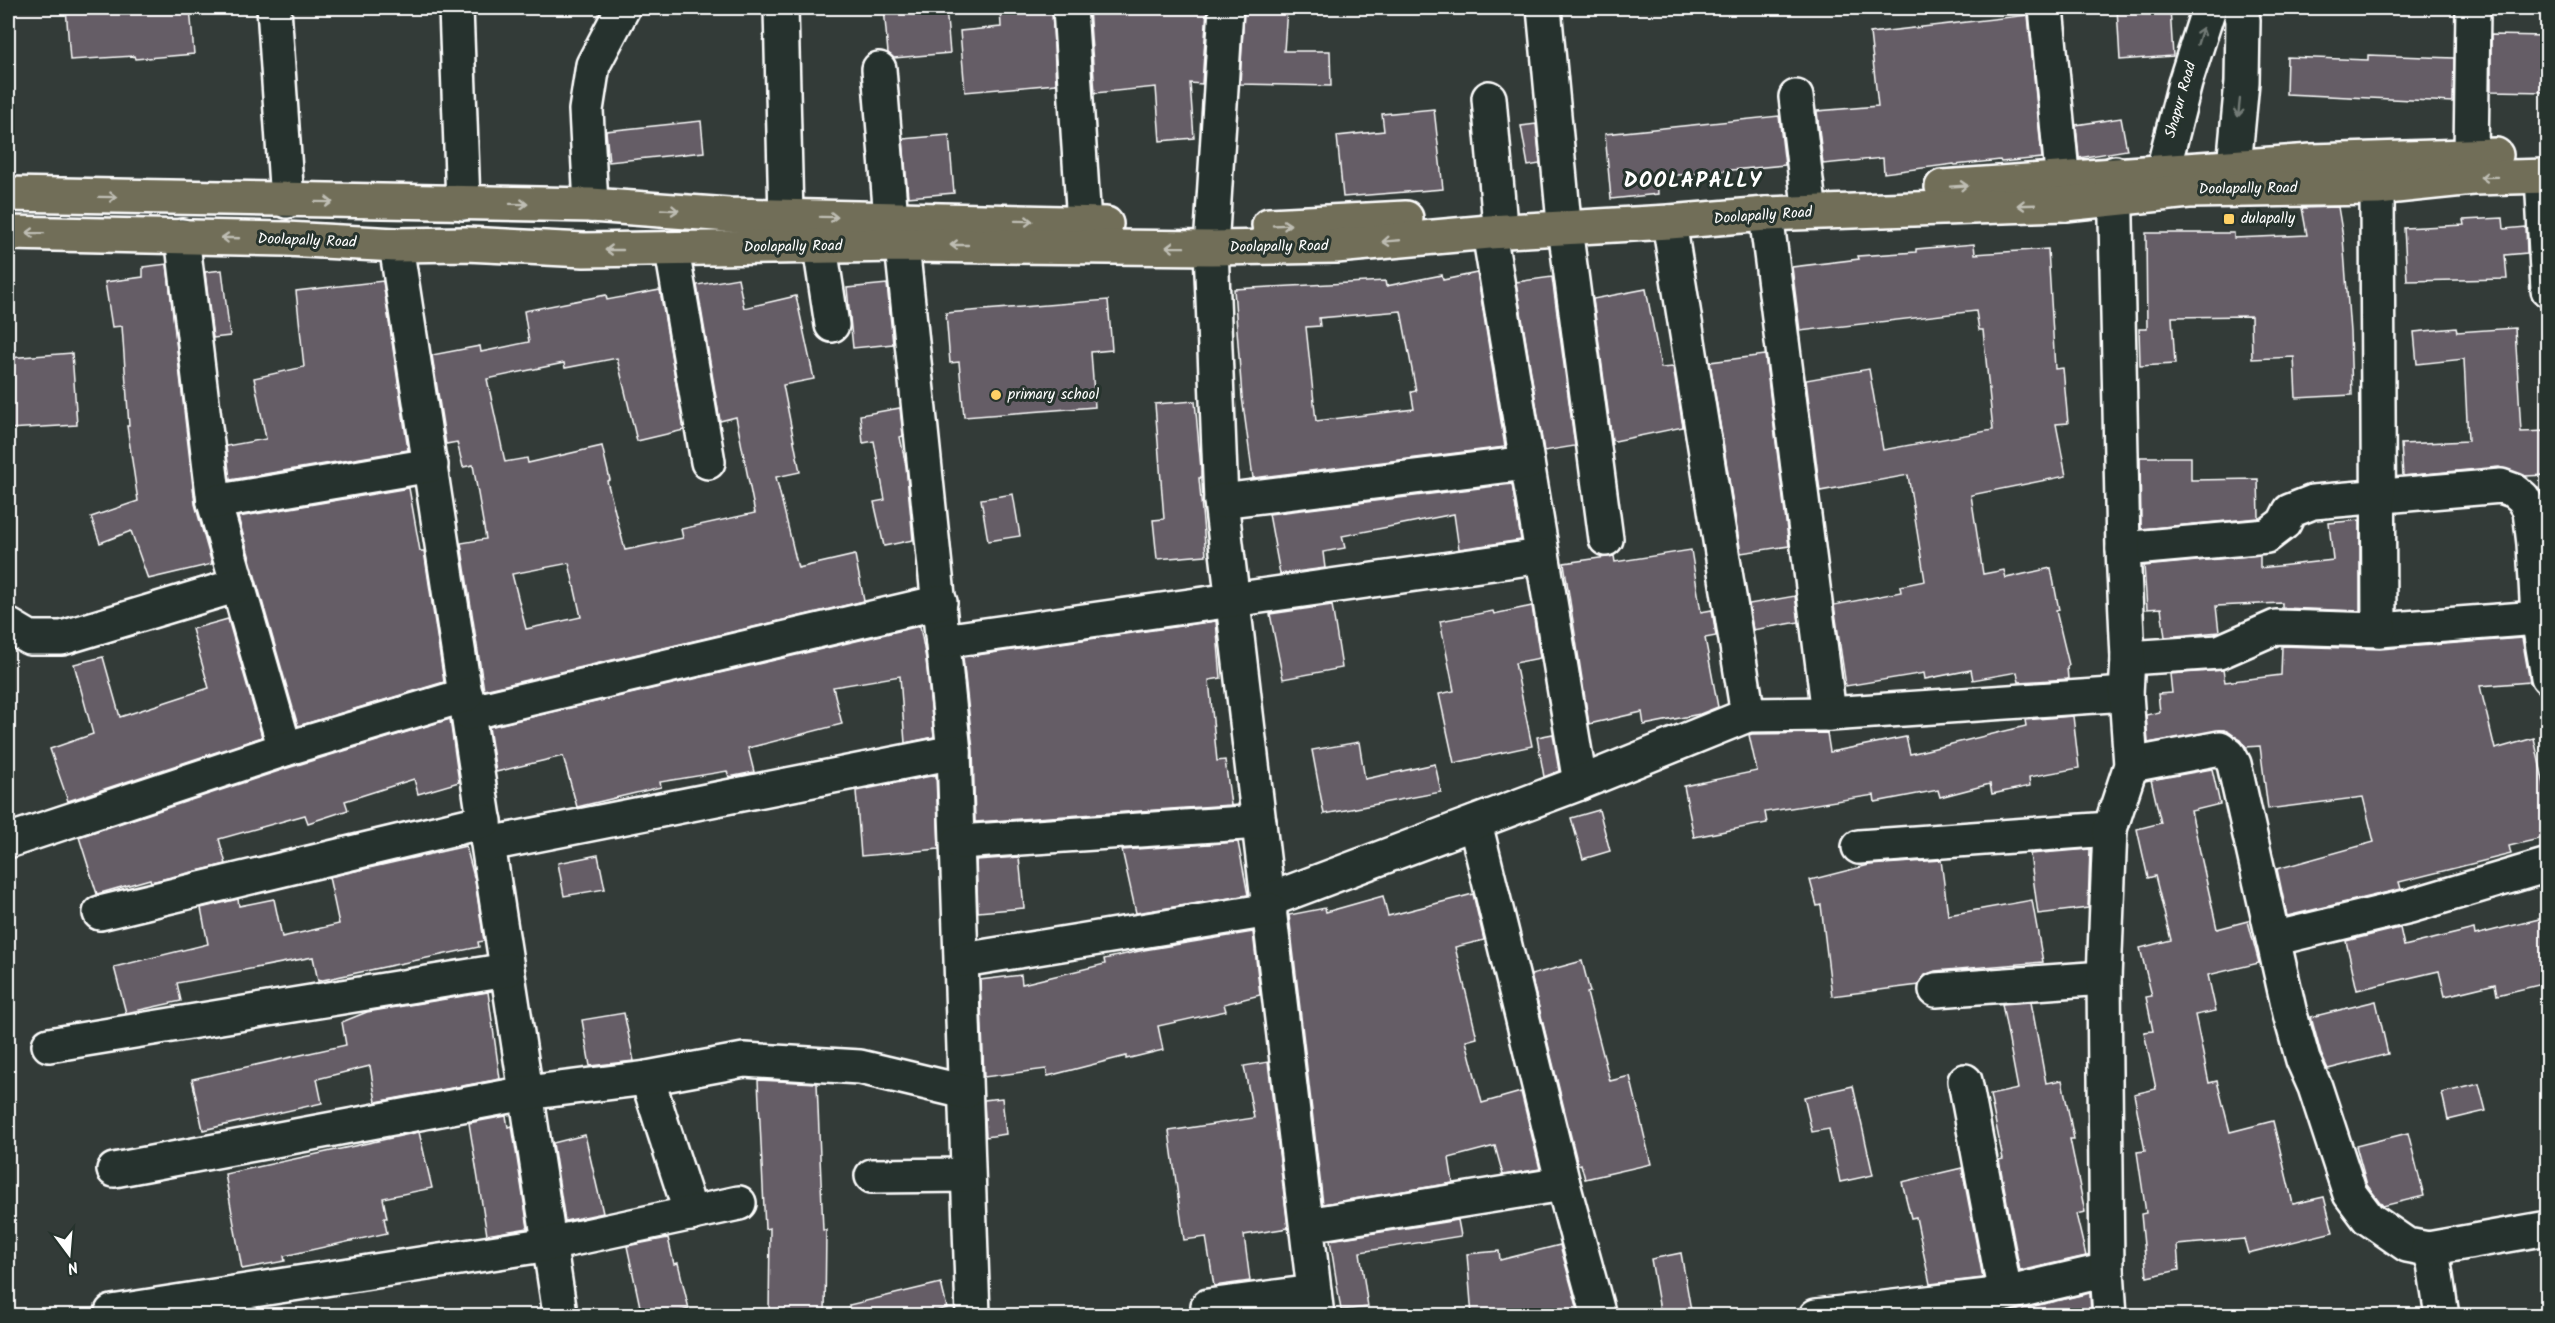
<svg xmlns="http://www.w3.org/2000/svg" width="2555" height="1323" viewBox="0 0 2555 1323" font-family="Kalam,sans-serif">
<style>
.building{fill:#655d66;stroke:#fff;stroke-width:1.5;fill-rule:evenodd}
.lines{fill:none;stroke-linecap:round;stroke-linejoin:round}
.minor-casing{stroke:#fff;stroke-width:38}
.major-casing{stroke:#fff;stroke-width:38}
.minor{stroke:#26332d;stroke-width:33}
.major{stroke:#716e59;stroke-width:33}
.oneway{stroke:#727a76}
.oneway2{stroke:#bfbeb4}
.poi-dot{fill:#ffd166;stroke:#26332d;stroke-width:2}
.labels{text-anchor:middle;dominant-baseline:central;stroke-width:6;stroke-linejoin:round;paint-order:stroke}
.street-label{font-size:15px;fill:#fff;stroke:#26332d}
.poi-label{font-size:15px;fill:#fff;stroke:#26332d;text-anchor:start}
.district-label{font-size:21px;font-weight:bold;letter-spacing:1.5px;fill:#fff;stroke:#26332d}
</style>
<rect width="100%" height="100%" fill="#333b38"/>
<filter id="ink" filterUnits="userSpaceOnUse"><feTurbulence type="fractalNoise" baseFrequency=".0167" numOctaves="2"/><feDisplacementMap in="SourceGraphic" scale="12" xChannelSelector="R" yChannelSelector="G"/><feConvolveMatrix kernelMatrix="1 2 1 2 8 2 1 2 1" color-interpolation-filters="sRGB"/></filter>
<g filter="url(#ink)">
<g class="building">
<polygon points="66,8 190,8 194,54 135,59 134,56 70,60"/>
<polygon points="884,8 946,8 950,53 894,58 888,53"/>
<polygon points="1000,8 1052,8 1056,84 965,92 960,31 1001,27"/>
<polygon points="1089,8 1207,8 1202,84 1190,83 1194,138 1160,141 1156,87 1095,93"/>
<polygon points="1244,8 1287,8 1284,51 1330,51 1331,86 1240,84"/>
<polygon points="2117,8 2170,8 2173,56 2120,60"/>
<polygon points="2028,15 2042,158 2001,162 2000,160 1955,165 1954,164 1884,173 1883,158 1823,164 1817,111 1878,106 1870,33"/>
<polygon points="2491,35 2547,36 2547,92 2491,91"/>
<polygon points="2368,55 2454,58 2453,102 2286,94 2287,57 2368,60"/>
<polygon points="1434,109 1443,189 1343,197 1337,136 1384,131 1382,114"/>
<polygon points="1779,116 1785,165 1657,177 1658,194 1611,199 1605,134"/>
<polygon points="2121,118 2127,150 2079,158 2076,125"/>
<polygon points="701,121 704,152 609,162 606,131"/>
<polygon points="1536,124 1540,164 1528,166 1521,126"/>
<polygon points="949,135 954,193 908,197 903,139"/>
<polygon points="2338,207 2343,237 2350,332 2352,395 2296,398 2294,357 2252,359 2251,316 2172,317 2175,364 2140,366 2139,329 2147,329 2146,233 2234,233 2234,238 2307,235 2302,208"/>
<polygon points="2503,218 2504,229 2526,227 2527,253 2505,255 2507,279 2407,281 2404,228 2464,225 2463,220"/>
<polygon points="1974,244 1975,254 2048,249 2055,369 2063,368 2068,423 2056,424 2066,476 1971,495 1983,574 2004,570 2006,578 2051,568 2059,610 2056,611 2069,665 2067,667 2068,679 2019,682 2017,672 1973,680 1971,670 1925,679 1924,673 1846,686 1834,605 1901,592 1900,586 1925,581 1908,475 1820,491 1806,380 1869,369 1883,450 1993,430 1983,330 1979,330 1976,311 1800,331 1792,267 1859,259 1858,256 1916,252 1916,249"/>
<polygon points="167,264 195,504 212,564 148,579 131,531 100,543 91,517 138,501 127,426 129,426 122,326 112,327 105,282 143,277 143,267"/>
<polygon points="222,270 230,336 213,338 205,272"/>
<path d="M1477 273 1505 447 1253 478 1242 397 1234 289 1385 281 1386 286 1442 275 1443 280ZM1401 311 1416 391 1411 392 1414 409 1316 421 1306 327 1320 326 1319 318Z"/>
<polygon points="1552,277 1575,446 1544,451 1516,282"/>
<path d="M738 278 744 308 796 296 814 379 783 385 800 472 776 477 798 568 855 555 864 601 484 690 461 543 486 539 473 465 463 467 457 442 446 444 432 355 480 346 481 352 529 342 524 311 606 295 607 300 660 290 684 430 637 441 617 358 565 368 564 363 487 379 505 462 527 458 528 463 602 446 610 480 607 481 625 550 683 538 681 529 755 513 736 417 720 421 697 285ZM569 563 581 617 526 629 512 574Z"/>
<polygon points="383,281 408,450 230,480 226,446 266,439 254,378 304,367 296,291"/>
<polygon points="887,284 893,344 853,348 847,288"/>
<polygon points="1646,289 1661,368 1673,367 1683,427 1615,441 1612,440 1593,299"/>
<polygon points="1108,300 1112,350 1091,352 1095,407 964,417 959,362 950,363 946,313"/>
<polygon points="2456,328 2457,332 2515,328 2521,432 2547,431 2547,475 2525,476 2499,467 2403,476 2401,444 2468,441 2464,359 2417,364 2414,332"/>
<polygon points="72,353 77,425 8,429 8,358"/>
<polygon points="1765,355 1789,546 1741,553 1710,362"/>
<polygon points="1195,401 1201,469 1201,478 1199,478 1206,555 1157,559 1153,520 1164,519 1155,404"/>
<polygon points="900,408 903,436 900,437 906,466 913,540 884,546 874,502 885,500 874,441 863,443 860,415"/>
<polygon points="2140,457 2191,457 2191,480 2258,479 2259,518 2141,529"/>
<polygon points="1512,484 1521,540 1459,549 1454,514 1342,536 1345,548 1323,552 1325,568 1280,574 1269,514"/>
<polygon points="409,488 420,551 424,551 444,682 298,726 238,517"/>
<polygon points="1013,494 1020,536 988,541 981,499"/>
<polygon points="2360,520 2360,611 2282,608 2282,603 2216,606 2219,632 2165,637 2161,608 2147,609 2144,566 2260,555 2260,568 2333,560 2329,523"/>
<polygon points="1691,550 1701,612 1712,610 1716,636 1705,638 1718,707 1700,714 1644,725 1642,712 1589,724 1564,563 1614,556 1615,562"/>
<polygon points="1795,596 1799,622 1753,630 1749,604"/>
<polygon points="1332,605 1342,668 1283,679 1270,614"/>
<polygon points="1532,606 1540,658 1515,663 1532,746 1454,763 1439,694 1454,691 1440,621 1493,611 1494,614"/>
<polygon points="228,619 262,737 68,801 50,749 93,734 74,664 103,657 120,717 209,688 192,629"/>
<polygon points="1216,621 1221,678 1209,680 1217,761 1225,760 1231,805 975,822 973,750 963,657"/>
<polygon points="920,626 926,659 934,737 905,743 900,676 833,687 842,724 748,748 754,772 729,777 727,771 660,782 661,787 577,807 563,756 496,772 489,727"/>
<polygon points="2522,638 2530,682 2480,686 2495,749 2534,738 2547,798 2547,837 2509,846 2511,854 2399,882 2401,889 2287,916 2277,869 2374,842 2363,797 2268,809 2260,746 2246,747 2241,740 2224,730 2148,743 2146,715 2160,712 2158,694 2172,693 2170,674 2223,670 2225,682 2281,675 2282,646 2380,649"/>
<polygon points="2073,716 2079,768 2029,777 2030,786 1992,794 1990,784 1940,797 1938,790 1875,802 1874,795 1765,812 1767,823 1694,837 1684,786 1757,771 1749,735 1752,734 1827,733 1830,752 1906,737 1910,754 2026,726 2025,720"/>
<polygon points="450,719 459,782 418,794 414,779 345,801 348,810 308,823 305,815 219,839 226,864 151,882 150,879 97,894 79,837 291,767"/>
<polygon points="1553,734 1559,771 1544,777 1537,737"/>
<polygon points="1359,742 1365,779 1435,764 1441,792 1324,814 1312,750"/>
<polygon points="2212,769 2220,804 2191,811 2217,929 2248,921 2259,963 2208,975 2216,1011 2195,1015 2209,1083 2217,1081 2230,1132 2273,1121 2293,1204 2324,1197 2333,1232 2248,1253 2244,1239 2177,1245 2179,1270 2147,1277 2141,1214 2146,1213 2137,1152 2145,1151 2134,1094 2156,1089 2144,1032 2153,1031 2146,997 2152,996 2140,948 2171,940 2155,876 2148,878 2137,829 2161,823 2151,780"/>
<polygon points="936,775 939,849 861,856 856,791"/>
<polygon points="1599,810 1610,851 1583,859 1571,818"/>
<polygon points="1238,842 1248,895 1136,913 1122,850"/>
<polygon points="466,846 475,881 484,941 478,942 479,947 318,981 313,957 177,983 181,1001 126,1013 114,967 208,944 201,908 238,899 239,906 274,899 282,937 339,924 329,877"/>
<polygon points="2090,849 2088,908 2038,914 2030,854"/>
<polygon points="598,855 605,889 564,896 558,863"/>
<polygon points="1019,857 1024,908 978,912 976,860"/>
<polygon points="1941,860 1948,915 2032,900 2043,962 1935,971 1925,975 1919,985 1832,996 1821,905 1817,906 1810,880 1869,865"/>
<polygon points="1473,894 1484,940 1455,947 1477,1038 1466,1041 1482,1103 1521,1092 1540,1169 1503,1175 1495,1146 1449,1158 1453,1183 1323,1204 1289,915 1325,908 1326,912 1383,896 1388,916"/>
<polygon points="2547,917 2547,983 2497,995 2495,984 2445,996 2439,971 2357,990 2346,941 2400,928 2404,946 2474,929 2475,935"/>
<polygon points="1253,932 1260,995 1224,1004 1226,1011 1158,1026 1163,1050 1126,1059 1126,1056 1048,1076 1046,1069 984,1077 980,980 1021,975 1022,984 1105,964 1104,959 1144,950"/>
<polygon points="1582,961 1590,992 1587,993 1610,1081 1630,1076 1651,1164 1585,1179 1581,1164 1578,1165 1531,975"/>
<polygon points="488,992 500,1079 376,1102 370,1066 317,1079 322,1103 203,1130 192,1079 346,1045 342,1022 367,1012"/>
<polygon points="2376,1001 2388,1054 2328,1069 2321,1054 2311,1017"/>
<polygon points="2031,1002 2046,1083 2062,1080 2074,1139 2070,1139 2085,1212 2076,1214 2086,1256 2020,1271 1999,1160 2003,1159 1990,1095 2018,1089 2002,1004"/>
<polygon points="624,1013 634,1061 590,1066 582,1020"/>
<polygon points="1268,1062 1288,1228 1244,1235 1250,1281 1214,1286 1206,1237 1184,1240 1169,1131 1254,1118 1244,1066"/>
<polygon points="758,1080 817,1083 823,1230 826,1230 825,1316 769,1316 770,1228 765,1229"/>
<polygon points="2479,1084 2486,1111 2448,1120 2442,1093"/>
<polygon points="1853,1086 1873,1175 1840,1182 1829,1129 1812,1132 1804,1097"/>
<polygon points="1002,1098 1006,1134 986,1137 984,1100"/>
<polygon points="506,1116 508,1127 512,1126 528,1228 487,1235 469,1123"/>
<polygon points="419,1132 432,1188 383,1198 387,1218 384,1218 387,1233 284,1256 285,1261 242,1269 225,1174"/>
<polygon points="2408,1133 2424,1196 2383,1206 2367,1185 2356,1146"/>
<polygon points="585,1135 603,1213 565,1221 553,1143"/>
<polygon points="1962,1168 1983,1278 1930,1284 1916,1217 1911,1218 1902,1182"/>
<polygon points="1458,1220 1461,1236 1360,1252 1368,1307 1341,1310 1330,1240"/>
<polygon points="668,1238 674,1264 678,1263 689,1309 665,1316 642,1316 627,1246"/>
<polygon points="1560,1245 1578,1310 1553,1316 1472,1316 1467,1254 1499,1251 1500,1260"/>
<polygon points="1681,1253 1692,1316 1661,1316 1651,1259"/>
<polygon points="941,1283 947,1308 917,1316 850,1316 849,1305"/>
<polygon points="2090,1293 2091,1316 1982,1316 2009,1312"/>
</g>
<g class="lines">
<defs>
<g id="minor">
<polyline points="274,8 287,201"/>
<polyline points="456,8 463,203"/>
<polyline points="781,8 786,217"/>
<polyline points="1070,8 1084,223"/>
<polyline points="1226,8 1211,248 1221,501 1317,1316"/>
<polyline points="1544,8 1563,212"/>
<polyline points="2046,8 2065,204"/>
<polyline points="879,69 891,219"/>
<polyline points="1796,97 1808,197"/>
<polyline points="1489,98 1499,214"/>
<polyline points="2471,156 2473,8"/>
<polyline points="2542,176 2548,290"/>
<polyline points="2232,188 2242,82 2243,20 2240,8"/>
<polyline points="2157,194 2185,83 2209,8"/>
<polyline points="591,205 586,110 593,65 623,8"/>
<polyline points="1766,214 1829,714"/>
<polyline points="1669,222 1748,715"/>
<polyline points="1565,228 1606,539"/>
<polyline points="1489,232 1580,783"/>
<polyline points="182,236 214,502 285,749"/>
<polyline points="396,245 559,1307"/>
<polyline points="902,245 954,752 973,1316"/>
<polyline points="820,247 832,325"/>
<polyline points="672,250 708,462"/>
<polyline points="1221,501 1527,463"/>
<polyline points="214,502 431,465"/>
<polyline points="2123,549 2267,536 2284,523 2290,511 2313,502 2501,486 2515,491 2523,498 2530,510 2534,544 2538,618 2548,677"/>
<polyline points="8,625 30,638 62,638 238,585"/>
<polyline points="2379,630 2538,618"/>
<polyline points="943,641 1542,556"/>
<polyline points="2128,658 2219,652 2276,627 2379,630 2377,188"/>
<polyline points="468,713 940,602"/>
<polyline points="2131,765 2220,748 2229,755 2234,764 2290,1014 2303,1060 2315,1087 2350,1194 2368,1218 2407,1245 2428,1249 2434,1263 2442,1316"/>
<polyline points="1475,823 1563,1184 1599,1316"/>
<polyline points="8,841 285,749 466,695"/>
<polyline points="959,842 1259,822"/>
<polyline points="489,844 954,752"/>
<polyline points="1859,847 2110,829"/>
<polyline points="1269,900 1580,783 1748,715 1829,714 2126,694"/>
<polyline points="100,913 485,821"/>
<polyline points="2273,939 2410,906 2548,865"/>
<polyline points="963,960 1270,910"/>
<polyline points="1936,990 2104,978"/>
<polyline points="49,1045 507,970"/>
<polyline points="647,1078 691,1214"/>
<polyline points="1965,1081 2005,1294"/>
<polyline points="114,1170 526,1093 647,1078 744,1060 860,1067 965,1092"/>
<polyline points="872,1176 967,1175"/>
<polyline points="1307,1225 1563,1184"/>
<polyline points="2428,1249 2548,1228"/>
<polyline points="1208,1306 1314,1292"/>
<polyline points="112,1312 549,1244 739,1203"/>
<polyline points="1816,1316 2005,1294 2107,1270"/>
<polyline points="2110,1316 2107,1270 2104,978 2110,829 2131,765 2126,694 2128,658 2123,549 2115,173"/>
</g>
<g id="major">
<polyline points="1942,187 2312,161 2496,155"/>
<polyline points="8,194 591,205 729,215 1106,224"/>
<polyline points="1269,225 1406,218"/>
<polyline points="8,233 286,239 396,245 466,244 584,250 902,245 1211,248 1336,246 1489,232 1669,222 1766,214 2065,204 2189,191 2377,188 2473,178 2548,176"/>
</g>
</defs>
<use href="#minor" class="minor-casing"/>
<use href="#major" class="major-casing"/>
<use href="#minor" class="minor"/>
<use href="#major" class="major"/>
</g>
<defs><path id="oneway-shaft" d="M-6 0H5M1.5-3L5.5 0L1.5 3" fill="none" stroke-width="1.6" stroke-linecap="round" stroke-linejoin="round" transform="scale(1.5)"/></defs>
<g class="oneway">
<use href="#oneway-shaft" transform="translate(2200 36) rotate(-73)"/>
<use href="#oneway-shaft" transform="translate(2239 108) rotate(96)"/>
</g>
<g class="oneway2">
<use href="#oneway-shaft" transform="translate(2489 177) rotate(179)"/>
<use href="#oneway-shaft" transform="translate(1959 186) rotate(-4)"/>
<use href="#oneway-shaft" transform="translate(108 197) rotate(1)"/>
<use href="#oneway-shaft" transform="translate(324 202) rotate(1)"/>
<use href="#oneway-shaft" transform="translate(519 204) rotate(1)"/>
<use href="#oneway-shaft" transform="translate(2026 205) rotate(178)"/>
<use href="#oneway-shaft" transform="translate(670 210) rotate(3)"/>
<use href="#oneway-shaft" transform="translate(829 217) rotate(1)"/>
<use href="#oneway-shaft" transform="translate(1024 221) rotate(1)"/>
<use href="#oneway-shaft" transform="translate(1282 225) rotate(-3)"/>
<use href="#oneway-shaft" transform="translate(35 233) rotate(-179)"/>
<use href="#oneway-shaft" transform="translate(230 238) rotate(-178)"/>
<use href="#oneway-shaft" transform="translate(1391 241) rotate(175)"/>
<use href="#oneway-shaft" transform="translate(959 245) rotate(-180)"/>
<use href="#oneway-shaft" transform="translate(1175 247) rotate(-179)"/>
<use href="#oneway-shaft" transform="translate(614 250) rotate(-180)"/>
</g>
</g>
<g class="poi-dot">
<rect x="2223" y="213" width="12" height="12" rx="3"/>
<circle cx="996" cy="395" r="6"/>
</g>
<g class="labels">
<g class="street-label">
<text transform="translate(2181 100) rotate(-74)">Shapur Road</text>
<text transform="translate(2248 189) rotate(-1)">Doolapally Road</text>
<text transform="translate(1763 216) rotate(-4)">Doolapally Road</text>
<text transform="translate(307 241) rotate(2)">Doolapally Road</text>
<text transform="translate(793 247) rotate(-1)">Doolapally Road</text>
<text transform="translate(1279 247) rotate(-1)">Doolapally Road</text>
</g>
<g class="poi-label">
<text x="2241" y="219">dulapally</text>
<text x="1008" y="395">primary school</text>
</g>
<g class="district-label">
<text x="1693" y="181">DOOLAPALLY</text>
</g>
</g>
<rect width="2555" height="1323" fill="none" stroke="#26332d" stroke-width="30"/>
<rect x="15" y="15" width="2525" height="1293" fill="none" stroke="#fff" stroke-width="2" filter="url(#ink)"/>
<g transform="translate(69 1254) rotate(164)" stroke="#26332d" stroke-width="4.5" paint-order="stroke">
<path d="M0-4.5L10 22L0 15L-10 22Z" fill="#ffffff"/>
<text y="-9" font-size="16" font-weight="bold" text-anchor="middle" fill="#ffffff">N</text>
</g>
</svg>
